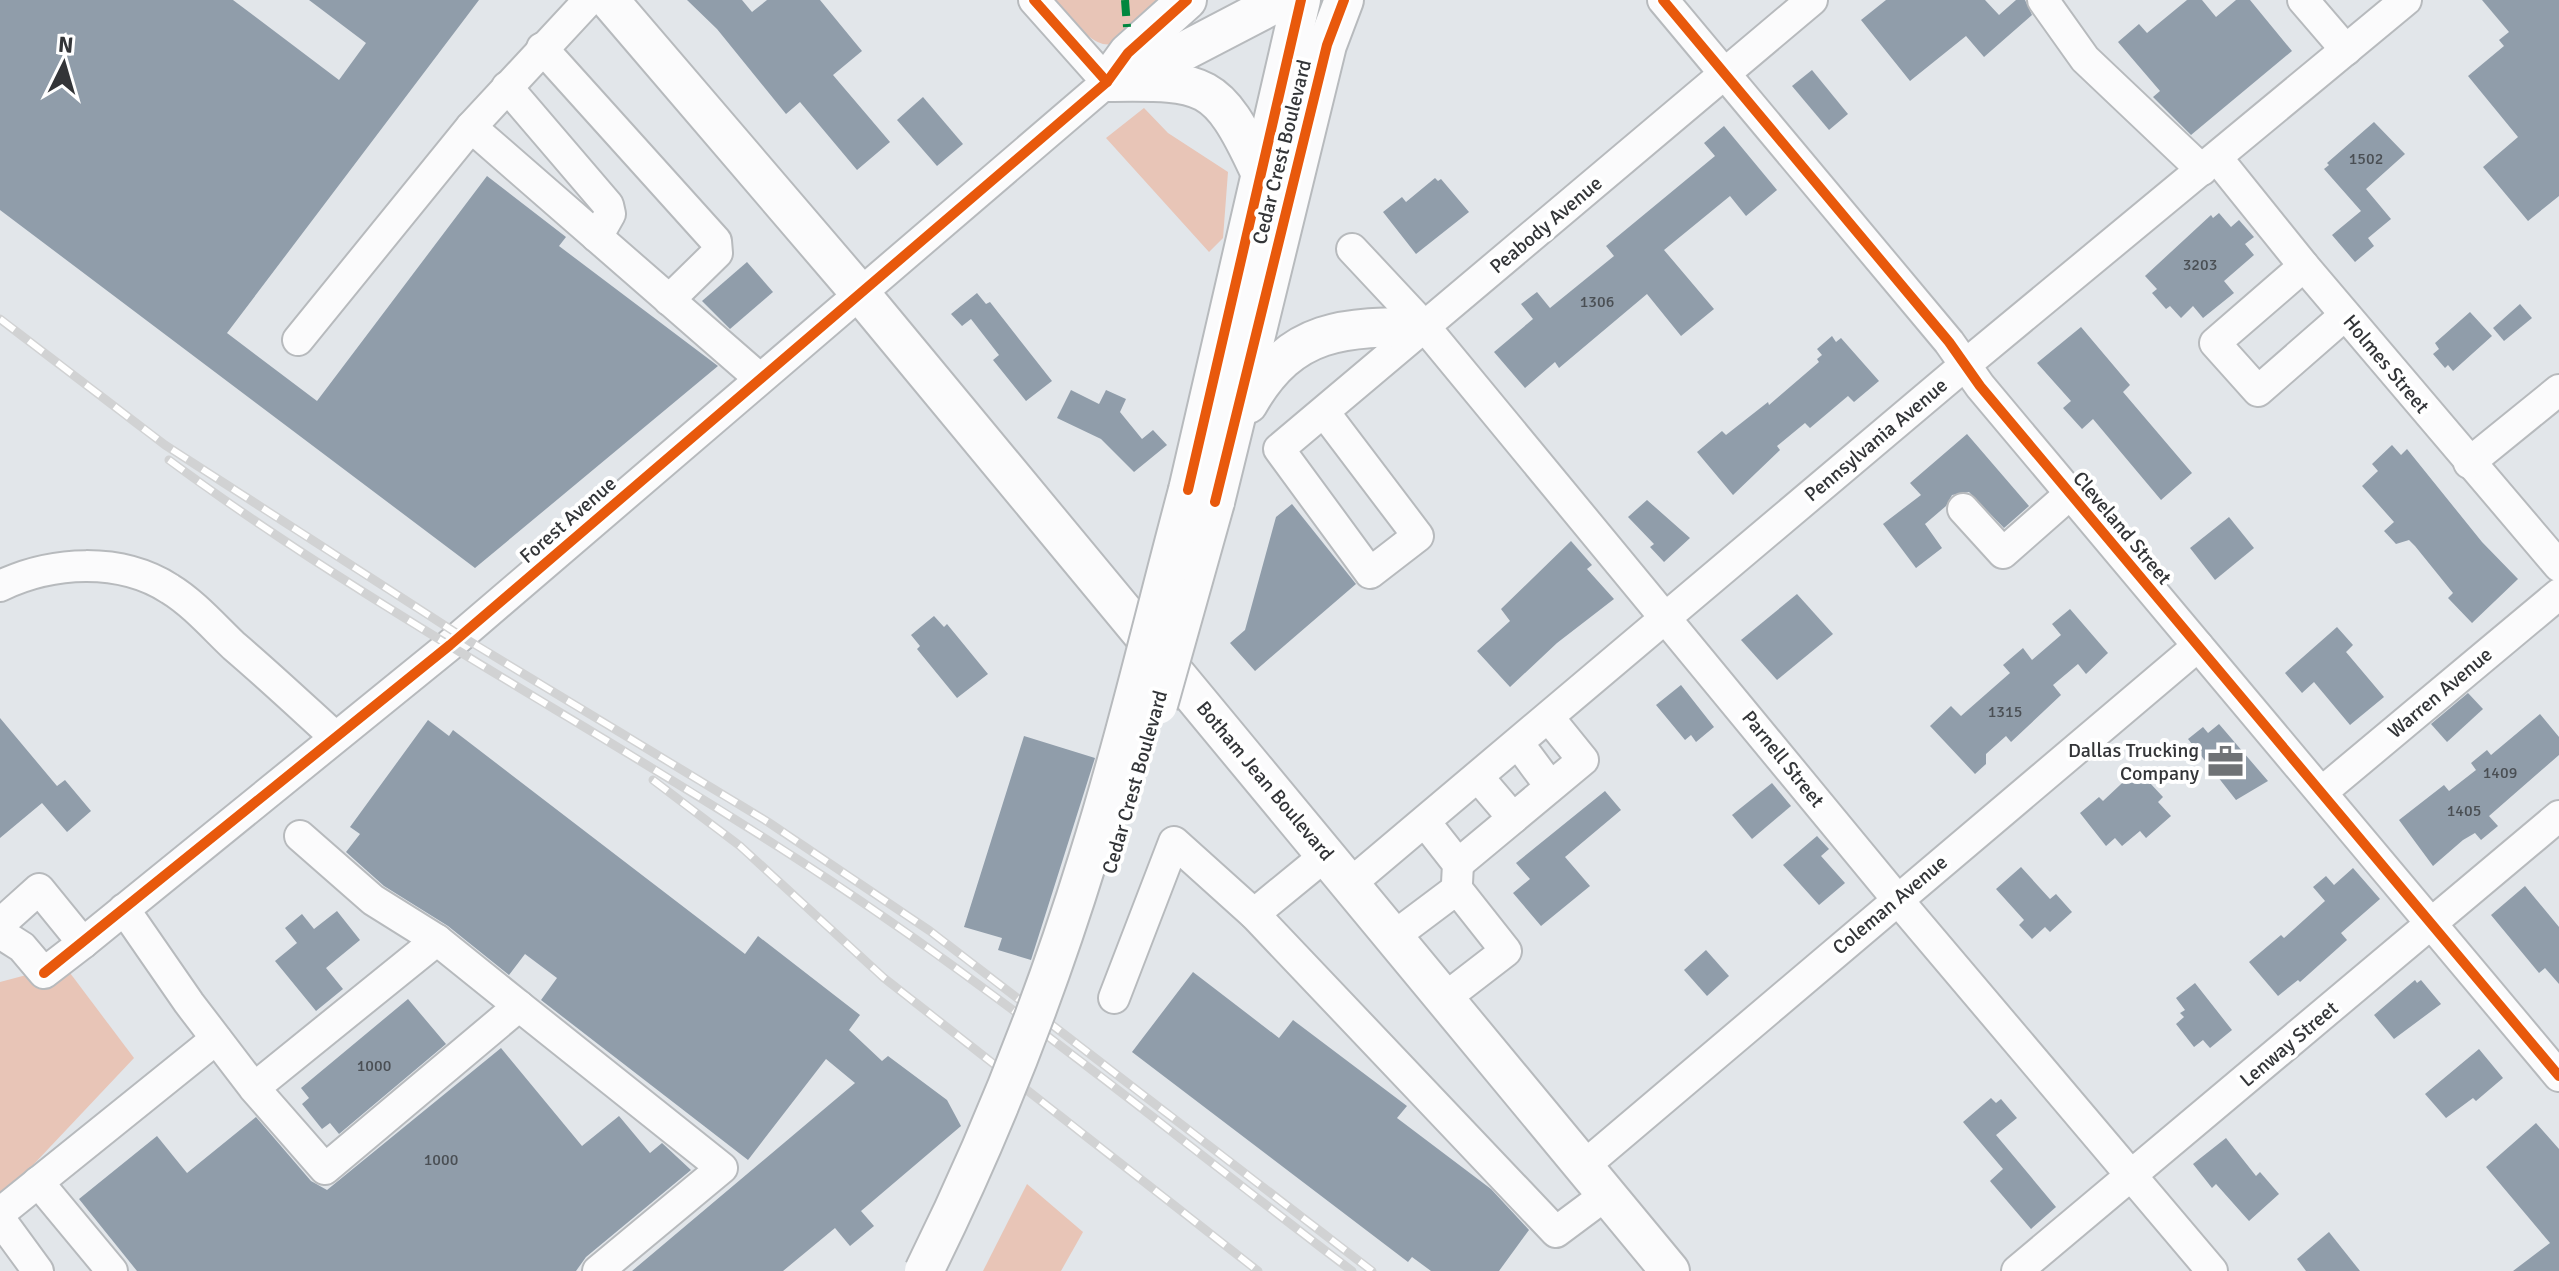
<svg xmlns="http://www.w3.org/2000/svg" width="2559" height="1271" viewBox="0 0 2559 1271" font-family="Signika,sans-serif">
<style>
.green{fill:#e8c5b7}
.building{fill:#909daa}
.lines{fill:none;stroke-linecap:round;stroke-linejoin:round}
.minor-casing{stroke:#b7babd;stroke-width:34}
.major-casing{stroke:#b7babd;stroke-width:42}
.minor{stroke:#fbfbfc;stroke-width:30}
.major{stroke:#fbfbfc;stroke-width:38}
.rail-casing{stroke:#d1d2d3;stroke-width:9}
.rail{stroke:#fff;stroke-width:6;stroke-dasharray:18;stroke-linecap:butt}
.major-bridge-casing{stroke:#b7babd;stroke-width:42;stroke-linecap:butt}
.major-bridge{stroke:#fbfbfc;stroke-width:38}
.quiet{stroke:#00873e;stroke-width:8;stroke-dasharray:16 8;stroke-linecap:butt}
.cycleway-casing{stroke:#fff;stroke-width:15}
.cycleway{stroke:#e8590c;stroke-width:10}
.labels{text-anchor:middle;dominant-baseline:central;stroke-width:8;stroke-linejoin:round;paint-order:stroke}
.number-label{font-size:16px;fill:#4a4f54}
.street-label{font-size:20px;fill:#333538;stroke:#fff}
.poi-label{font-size:20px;fill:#333538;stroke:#fff;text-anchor:end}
</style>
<rect width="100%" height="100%" fill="#e2e6ea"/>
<g class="green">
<path d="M1054 0H1173C1109 50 1112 68 1054 0Z"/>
<polygon points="1144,108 1168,133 1228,172 1223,238 1209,252 1106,138"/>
<polygon points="64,965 134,1058 0,1200 0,982"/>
<polygon points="1027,1184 1083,1232 1061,1271 983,1271"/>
</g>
<g class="building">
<polygon points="0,0 233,0 339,80 366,43 309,0 479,0 227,333 317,401 487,176 566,237 559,246 718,366 475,568 0,210"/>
<polygon points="687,0 742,0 752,12 767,0 820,0 862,51 833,75 890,142 857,170 800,102 786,114 717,29"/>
<polygon points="1886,0 1985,0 1999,15 2016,0 2025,0 2032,15 1984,57 1966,36 1910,81 1861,20"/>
<polygon points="2187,0 2202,0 2216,17 2236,0 2250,0 2292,51 2191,135 2153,97 2160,91 2118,42 2139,24 2147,33"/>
<polygon points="2482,0 2559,0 2559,196 2528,221 2483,167 2518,137 2468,76 2504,46 2499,40 2509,32"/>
<polygon points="1812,70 1848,114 1829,130 1792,86"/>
<polygon points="923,97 963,144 937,166 897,120"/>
<polygon points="2374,122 2405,154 2366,189 2391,219 2368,238 2374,246 2355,262 2332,235 2361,211 2324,169 2329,165 2327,163"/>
<polygon points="1724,126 1777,190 1746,216 1730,196 1664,250 1714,309 1681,336 1647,294 1559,368 1555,362 1525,388 1494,352 1533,319 1521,304 1537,292 1550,308 1614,256 1606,246 1715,156 1704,143"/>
<polygon points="1435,178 1438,181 1441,179 1469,212 1416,254 1383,212 1402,197 1406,202"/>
<polygon points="2219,213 2231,227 2239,220 2254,237 2245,244 2254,255 2224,281 2234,293 2203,318 2193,306 2181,318 2170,306 2166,309 2152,293 2157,289 2145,276 2211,215 2213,218"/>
<polygon points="747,262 773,292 730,329 702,301"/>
<polygon points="977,293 986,304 990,302 1052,381 1026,401 993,360 999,355 971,319 962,326 951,314"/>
<polygon points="2520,304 2532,318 2504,341 2493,328"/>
<polygon points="2470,312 2492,336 2453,371 2448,365 2445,368 2433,354 2439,349 2435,343"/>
<polygon points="2081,327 2130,385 2123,392 2192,473 2161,500 2093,419 2082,429 2063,408 2071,401 2037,363"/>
<polygon points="1832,336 1836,342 1841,338 1879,381 1854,402 1848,396 1810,428 1805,423 1777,446 1780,450 1733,495 1697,452 1722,431 1726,435 1768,402 1769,405 1819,362 1817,359 1822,355 1817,349"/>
<polygon points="1071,390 1099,404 1106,390 1126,399 1120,412 1142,439 1153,430 1167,445 1134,472 1101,439 1057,418"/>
<polygon points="1967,434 2029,506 2004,528 1969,492 1952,495 1946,506 1925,524 1942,548 1916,568 1883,524 1921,495 1910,483"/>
<polygon points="2392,445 2401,455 2407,449 2482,542 2518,579 2472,623 2448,598 2453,593 2415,546 2409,540 2396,544 2384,531 2394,522 2362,486 2378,471 2372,464"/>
<polygon points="1647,500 1690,538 1664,562 1650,547 1654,544 1628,517"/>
<polygon points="1292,504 1356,584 1255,671 1230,643 1245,630 1276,517"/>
<polygon points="2229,517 2254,548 2215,580 2190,548"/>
<polygon points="1571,541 1592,565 1587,569 1614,599 1557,643 1510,687 1477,651 1510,621 1501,609"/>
<polygon points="1797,594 1833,634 1777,680 1741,640"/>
<polygon points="2070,609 2108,653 2086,674 2078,664 2053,685 2061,695 2011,742 2006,736 1986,754 1986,764 1975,774 1930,726 1951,706 1961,716 2010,673 2003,665 2023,648 2032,660 2061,635 2052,624"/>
<polygon points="934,616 944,627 947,624 988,674 957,698 917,649 920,646 911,635"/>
<polygon points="2337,627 2353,645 2346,652 2384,697 2350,725 2314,682 2302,693 2285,673"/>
<polygon points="1681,685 1714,727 1696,742 1691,735 1685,740 1656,705"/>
<polygon points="2468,693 2483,709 2447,742 2431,724"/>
<polygon points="2540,714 2559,737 2559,755 2489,816 2498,826 2481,840 2475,833 2463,840 2433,866 2399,820 2444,785 2449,791 2476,770 2471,763 2487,750 2491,755"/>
<polygon points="0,718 57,786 65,780 91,811 67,832 42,803 0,838"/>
<polygon points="428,720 449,736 453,730 745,954 758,936 860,1015 849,1030 882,1061 888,1056 947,1100 961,1126 861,1211 874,1226 850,1246 835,1228 783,1271 632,1271 855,1083 826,1059 748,1160 541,1000 557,978 525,954 509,975 448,926 384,886 346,852 360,834 350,827"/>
<polygon points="2219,724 2268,781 2236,800 2188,739 2203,727 2208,733"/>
<polygon points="1024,736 1095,758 1031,960 998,950 1002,938 964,927"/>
<polygon points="2137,769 2163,797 2158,802 2171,816 2146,838 2140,831 2122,846 2115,838 2106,846 2080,813 2099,797 2103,801"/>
<polygon points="1772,783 1791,806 1752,839 1732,815"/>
<polygon points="1605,791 1621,810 1565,857 1590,886 1541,926 1513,893 1530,879 1516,863"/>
<polygon points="1817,836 1829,849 1821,856 1845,883 1819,905 1783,865"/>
<polygon points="2021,867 2050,899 2056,894 2072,912 2050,932 2045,927 2032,939 2019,925 2024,920 1996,889"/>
<polygon points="2353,868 2380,899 2341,933 2347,940 2300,982 2298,980 2278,996 2249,962 2281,935 2284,938 2325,901 2313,887 2326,876 2334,885"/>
<polygon points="2525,886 2559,927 2559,984 2545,968 2539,973 2491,915"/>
<polygon points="337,911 360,940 326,968 343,989 316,1011 275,961 297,943 285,928 302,914 314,929"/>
<polygon points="1706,950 1729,976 1707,996 1684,970"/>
<polygon points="1193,972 1279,1038 1293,1020 1407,1106 1397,1118 1491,1189 1529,1230 1499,1271 1431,1271 1412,1257 1408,1262 1132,1052"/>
<polygon points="2415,980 2417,983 2421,980 2441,1004 2394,1039 2374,1015"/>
<polygon points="2195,983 2232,1030 2210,1048 2203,1040 2194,1047 2176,1024 2184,1017 2180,1013 2185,1010 2176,998"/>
<polygon points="408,999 446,1044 339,1134 330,1123 322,1129 302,1104 309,1098 301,1088"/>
<polygon points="501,1048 582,1146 619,1116 650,1153 662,1143 691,1170 586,1257 576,1271 137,1271 79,1199 157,1136 187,1173 256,1117 311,1181 327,1190"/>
<polygon points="2479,1049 2503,1078 2476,1101 2473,1098 2446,1118 2425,1094"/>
<polygon points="1991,1098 1996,1103 2001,1099 2017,1118 1996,1135 2056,1207 2031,1229 1990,1181 2003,1169 1963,1122"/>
<polygon points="2536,1123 2559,1149 2559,1271 2513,1271 2550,1243 2486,1167"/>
<polygon points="2226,1138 2256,1176 2260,1172 2279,1194 2249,1221 2216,1184 2212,1188 2193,1164"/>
<polygon points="2329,1232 2360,1271 2306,1271 2297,1259"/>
</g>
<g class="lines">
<defs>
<g id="minor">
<polyline points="1663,0 1949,342 1980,386 2559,1076"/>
<polyline points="2043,0 2085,59 2202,170"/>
<polyline points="2303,0 2346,50"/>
<polyline points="542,48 716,241 717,253 669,300"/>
<polyline points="507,87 608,205 610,214 597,237"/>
<polyline points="471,127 759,378"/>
<polyline points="2217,158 2304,266 2559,566"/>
<polyline points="1352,249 1425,327 1897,899 2212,1271"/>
<polyline points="2304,266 2215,343 2258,391 2345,315"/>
<polyline points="298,340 471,127 589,0"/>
<polyline points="1324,412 1418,536 1370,573 1279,449 1812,0"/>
<polyline points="2469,463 2559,390"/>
<polyline points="1963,509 2003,553 2070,494"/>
<path d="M0 586C52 561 120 557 170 589 193 603 214 627 234 646 268 675 301 706 334 736"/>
<polyline points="1518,743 1550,786"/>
<polyline points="1478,777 1513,818"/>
<polyline points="2322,792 2559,594"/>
<polyline points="1425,822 1458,864 1457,883"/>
<polyline points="300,836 373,900 437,940"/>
<polyline points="1326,855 1254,914 1556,1232 1607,1194"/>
<polyline points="1458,864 1583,760 1549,718"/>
<polyline points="1350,884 1965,365 2406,0"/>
<polyline points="124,909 189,1003 254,1088 437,940 519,1006 325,1169 254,1088"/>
<polyline points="0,924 39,889 83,943"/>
<polyline points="0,933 22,947 44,973 83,943 450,645 1107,82 1034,0"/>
<polyline points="1393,937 1457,889 1506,951 1445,998"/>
<polyline points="1114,998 1174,842 1254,914"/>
<polyline points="519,1006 722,1168 598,1271"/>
<polyline points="1584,1166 2198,646"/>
<polyline points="38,1182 112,1271"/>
<polyline points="0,1213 216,1039"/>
<polyline points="0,1219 38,1271"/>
<polyline points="2017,1271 2559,816"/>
</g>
<g id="major">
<polyline points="609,0 859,292 1670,1271"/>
<polyline points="1129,76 1146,71 1282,0"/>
<path d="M1107 82C1204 81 1217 79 1259 170"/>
<polyline points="1107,82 1128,53 1187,0"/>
<path d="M1248 404C1292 327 1344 327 1425 327"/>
<polyline points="1188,490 1301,0"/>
<polyline points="1215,502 1327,45 1344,0"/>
</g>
</defs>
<use href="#minor" class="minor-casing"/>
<use href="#major" class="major-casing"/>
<use href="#minor" class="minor"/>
<use href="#major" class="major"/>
<defs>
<g id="rail">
<polyline points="0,319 165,445 461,636 768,822 930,931 1372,1271"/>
<path d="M169 460C372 610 597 728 808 866 997 989 1173 1135 1352 1271"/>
<polyline points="653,780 740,846 884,978 1258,1271"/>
</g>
</defs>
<use href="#rail" class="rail-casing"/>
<use href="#rail" class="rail"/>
<defs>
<g id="major-bridge">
<polyline points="1158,705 1215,502"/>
<path d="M924 1271C990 1138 1044 1001 1088 859 1126 738 1155 613 1188 490"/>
</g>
</defs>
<use href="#major-bridge" class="major-bridge-casing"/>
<use href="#major-bridge" class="major-bridge"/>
<polyline class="quiet" points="1125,0 1127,27"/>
<defs>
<g id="cycleway">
<polyline points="1034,0 1107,82"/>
<polyline points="1663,0 1949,342 1980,386 2559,1076"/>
<polyline points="1188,490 1301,0"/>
<polyline points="1215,502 1327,45 1344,0"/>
<polyline points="44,973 450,645 1107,82 1128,53 1187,0"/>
</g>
</defs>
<use href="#cycleway" class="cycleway-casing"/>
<use href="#cycleway" class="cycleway"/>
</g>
<defs>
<symbol id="office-bare" viewBox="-9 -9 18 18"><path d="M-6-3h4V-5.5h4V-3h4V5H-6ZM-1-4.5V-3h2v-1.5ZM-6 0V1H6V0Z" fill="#707376" stroke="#fff" stroke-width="2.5" paint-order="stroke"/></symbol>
</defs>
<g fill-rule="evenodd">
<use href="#office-bare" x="2200" y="736" width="51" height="51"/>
</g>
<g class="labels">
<g class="number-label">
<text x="2366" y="159">1502</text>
<text x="2200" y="265">3203</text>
<text x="1597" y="302">1306</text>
<text x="2005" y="712">1315</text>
<text x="2500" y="773">1409</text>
<text x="2464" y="811">1405</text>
<text x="374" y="1066">1000</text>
<text x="441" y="1160">1000</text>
</g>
<g class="street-label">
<text transform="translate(1282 152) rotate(-76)">Cedar Crest Boulevard</text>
<text transform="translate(1546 225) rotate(-40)">Peabody Avenue</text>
<text transform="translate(2386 364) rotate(50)">Holmes Street</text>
<text transform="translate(1876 440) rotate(-40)">Pennsylvania Avenue</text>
<text transform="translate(568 520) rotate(-41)">Forest Avenue</text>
<text transform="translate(2122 528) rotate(50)">Cleveland Street</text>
<text transform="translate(2440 693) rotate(-40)">Warren Avenue</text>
<text transform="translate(1783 759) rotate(51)">Parnell Street</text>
<text transform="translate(1265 781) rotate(50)">Botham Jean Boulevard</text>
<text transform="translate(1135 782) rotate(-74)">Cedar Crest Boulevard</text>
<text transform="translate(1890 905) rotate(-40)">Coleman Avenue</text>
<text transform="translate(2289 1044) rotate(-40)">Lenway Street</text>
</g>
<g class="poi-label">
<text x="2199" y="750">Dallas Trucking<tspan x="2199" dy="23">Company</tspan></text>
</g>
</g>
<g transform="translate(64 64) rotate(5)" stroke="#ffffff" stroke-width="6" paint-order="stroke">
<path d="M0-6L14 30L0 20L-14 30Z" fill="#333538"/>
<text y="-12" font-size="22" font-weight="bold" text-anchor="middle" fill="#333538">N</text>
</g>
</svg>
